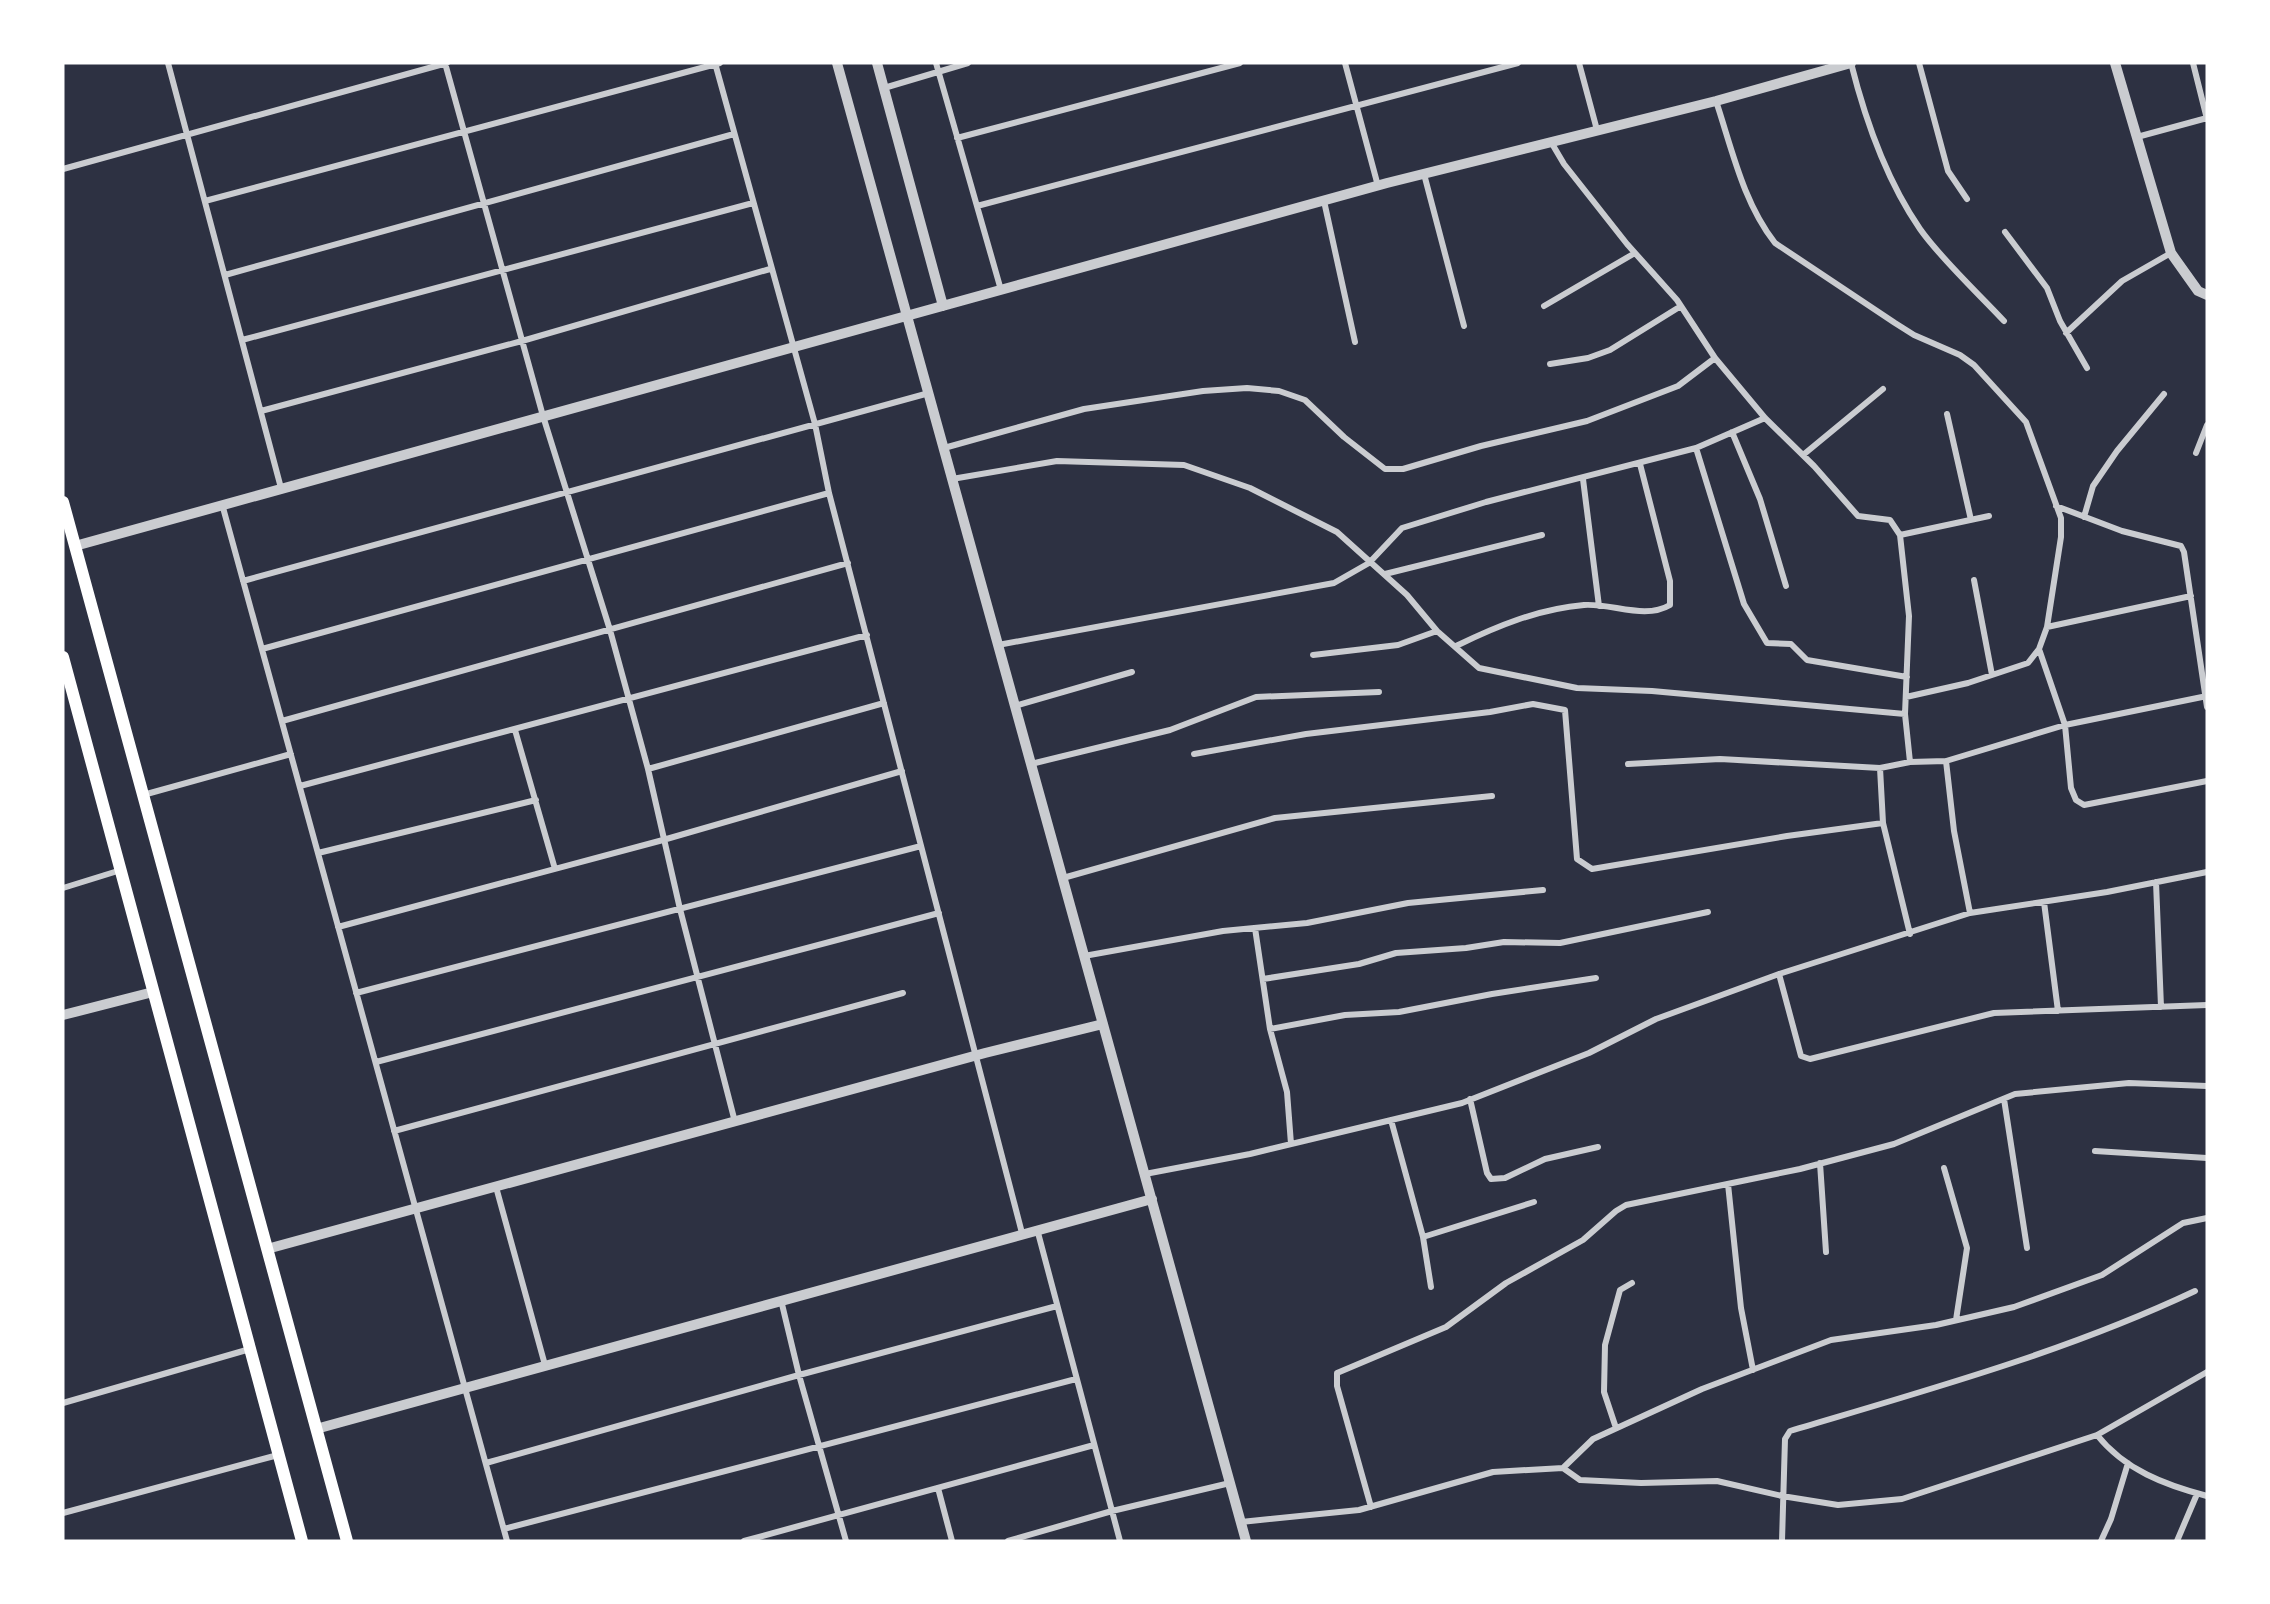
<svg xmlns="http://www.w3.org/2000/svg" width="2270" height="1604" font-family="Inter,sans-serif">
	<rect width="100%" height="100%" fill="#2d3142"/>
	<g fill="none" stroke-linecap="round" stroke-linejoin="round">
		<!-- minor -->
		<path stroke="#caccd0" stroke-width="6" d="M168 63 281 488
			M445 63 543 416 610 630 648 769 680 909 735 1122
			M715 63 815 424 829 493 1022 1233
			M936 63 1001 290
			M1345 63 1378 186
			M1579 63 1597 130
			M1851 63C1865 119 1887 181 1920 229 1941 259 1979 294 2004 321
			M1919 63 1948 171 1967 199
			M2193 63 2207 119
			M884 88 968 63
			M1716 101C1732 149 1743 202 1775 243L1895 323 1914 335 1960 355 1974 365 2026 422 2061 518V537L2047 627 2039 649 2028 663 1968 683 1906 697
			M2137 137 2207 118
			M957 138 1240 63
			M1551 142 1564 164 1627 244 1677 300 1715 358 1765 418 1814 466 1858 516 1890 520 1900 535 1909 616 1905 714 1910 762
			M63 169 447 63
			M1424 174 1464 326
			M205 201 720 63
			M1324 201 1355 342
			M977 206 1518 63
			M2005 232 2047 288 2060 321 2087 368
			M225 275 734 134
			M1544 306 1635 253
			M2066 333 2122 281 2171 253
			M242 340 753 203
			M1550 364 1588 358 1610 350 1681 306
			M261 411 522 341 770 269
			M1947 414 1971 520
			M1732 432 1760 499 1786 586
			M944 448 1084 409 1203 391 1247 388 1279 391 1305 400 1344 437 1385 469H1403L1481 446 1587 421 1678 386 1715 358
			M1696 448 1744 604 1767 643 1791 644 1807 660 1907 677
			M2196 453 2207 425
			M1803 455 1883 389
			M952 479 1057 461 1184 465 1250 488 1337 532 1407 595 1437 631 1479 668 1577 688 1652 691 1905 714
			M1583 479 1599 606
			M222 504 507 1541
			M2056 506 2122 531 2181 546 2184 552 2207 707
			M2084 517 2093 486 2117 451 2164 394
			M1900 535 1989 516
			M1385 574 1542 535
			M1974 580 1992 675
			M243 581 929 393
			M2047 627 2191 596
			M998 645 1334 583 1369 563 1402 528 1486 502 1696 448 1765 418
			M1456 646C1497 626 1538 609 1584 605 1612 603 1645 620 1670 605V581L1640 464
			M262 649 829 493
			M2039 649 2065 725 2071 788 2076 800 2084 805 2207 781
			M1313 655 1398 645 1437 631
			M1015 706 1132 672
			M282 721 848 563
			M515 730 555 869
			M1194 754 1306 734 1490 712 1533 704 1565 710 1577 859 1592 869 1787 836 1883 823
			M1946 761 1954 831 1970 913
			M1031 764 1170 730 1256 697 1379 692
			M1628 764 1720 759 1880 768 1910 762 1946 761 2065 725 2207 696
			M1880 768 1883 823 1910 934
			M648 769 884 703
			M300 786 867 635
			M143 795 291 754
			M318 853 536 800
			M1063 878 1275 818 1492 796
			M2156 882 2161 1007
			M63 888 121 870
			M2044 902 2058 1011
			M338 927 663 840 902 771
			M1255 928 1270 1029 1287 1092 1291 1144
			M1084 956 1223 931 1307 923 1408 903 1543 890
			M1779 974 1801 1056 1810 1059 1994 1013 2207 1005
			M1263 979 1359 964 1396 953 1466 948 1504 942 1560 943 1708 912
			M356 993 921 846
			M1270 1029 1345 1015 1399 1012 1492 994 1596 978
			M376 1062 939 913
			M1470 1099 1487 1173 1491 1179 1505 1178 1545 1159 1598 1147
			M2004 1099 2027 1248
			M1391 1120 1423 1237 1431 1287
			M394 1131 903 993
			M2095 1151 2207 1158
			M1820 1163 1826 1252
			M1944 1168 1967 1248 1956 1320
			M1145 1174 1250 1154 1462 1103 1589 1053 1656 1019 1779 974 1970 913 2107 892 2207 872
			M1728 1184 1741 1308 1753 1370
			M496 1187 545 1365
			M1037 1229 1120 1541
			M1423 1237 1534 1202
			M781 1300 799 1375 846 1541
			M63 1403 250 1349
			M1616 1428 1604 1392 1605 1345 1620 1290 1632 1283
			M2097 1435C2125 1470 2165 1485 2207 1496
			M486 1463 799 1375 1057 1306
			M1563 1468 1593 1439 1702 1389 1831 1340 1936 1325 2014 1307 2102 1275 2183 1223 2207 1218
			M938 1488 952 1541
			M1371 1507 1337 1386V1373L1446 1327 1506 1283 1583 1240 1616 1211 1626 1205 1800 1169 1894 1144 2015 1094 2129 1083 2207 1086
			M63 1513 278 1455
			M1241 1522 1359 1510 1493 1472 1563 1468 1580 1480 1641 1483 1717 1481 1782 1496 1838 1505 1902 1499 2097 1435 2207 1372
			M504 1529 1076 1379
			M744 1541 1094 1445
			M1008 1541 1112 1511 1230 1483
			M1782 1541 1785 1439 1790 1431C1927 1390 2066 1352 2195 1291
			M2101 1541 2111 1519 2128 1463
			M2177 1541 2197 1494"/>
		<!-- tertiary -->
		<path stroke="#caccd0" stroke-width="10" d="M837 63 1246 1541
			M877 63 943 306
			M2115 63 2171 253 2198 291 2207 295
			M75 546 1387 183 1716 101 1851 63
			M63 1015 153 992
			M267 1249 985 1053 1103 1024
			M316 1429 1152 1199"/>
		<!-- secondary -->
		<path stroke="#fff" stroke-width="12" d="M63 502 347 1541
			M63 657 302 1541"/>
	</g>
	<!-- border -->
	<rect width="2270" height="1604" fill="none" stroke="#ffffff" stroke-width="129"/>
</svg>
